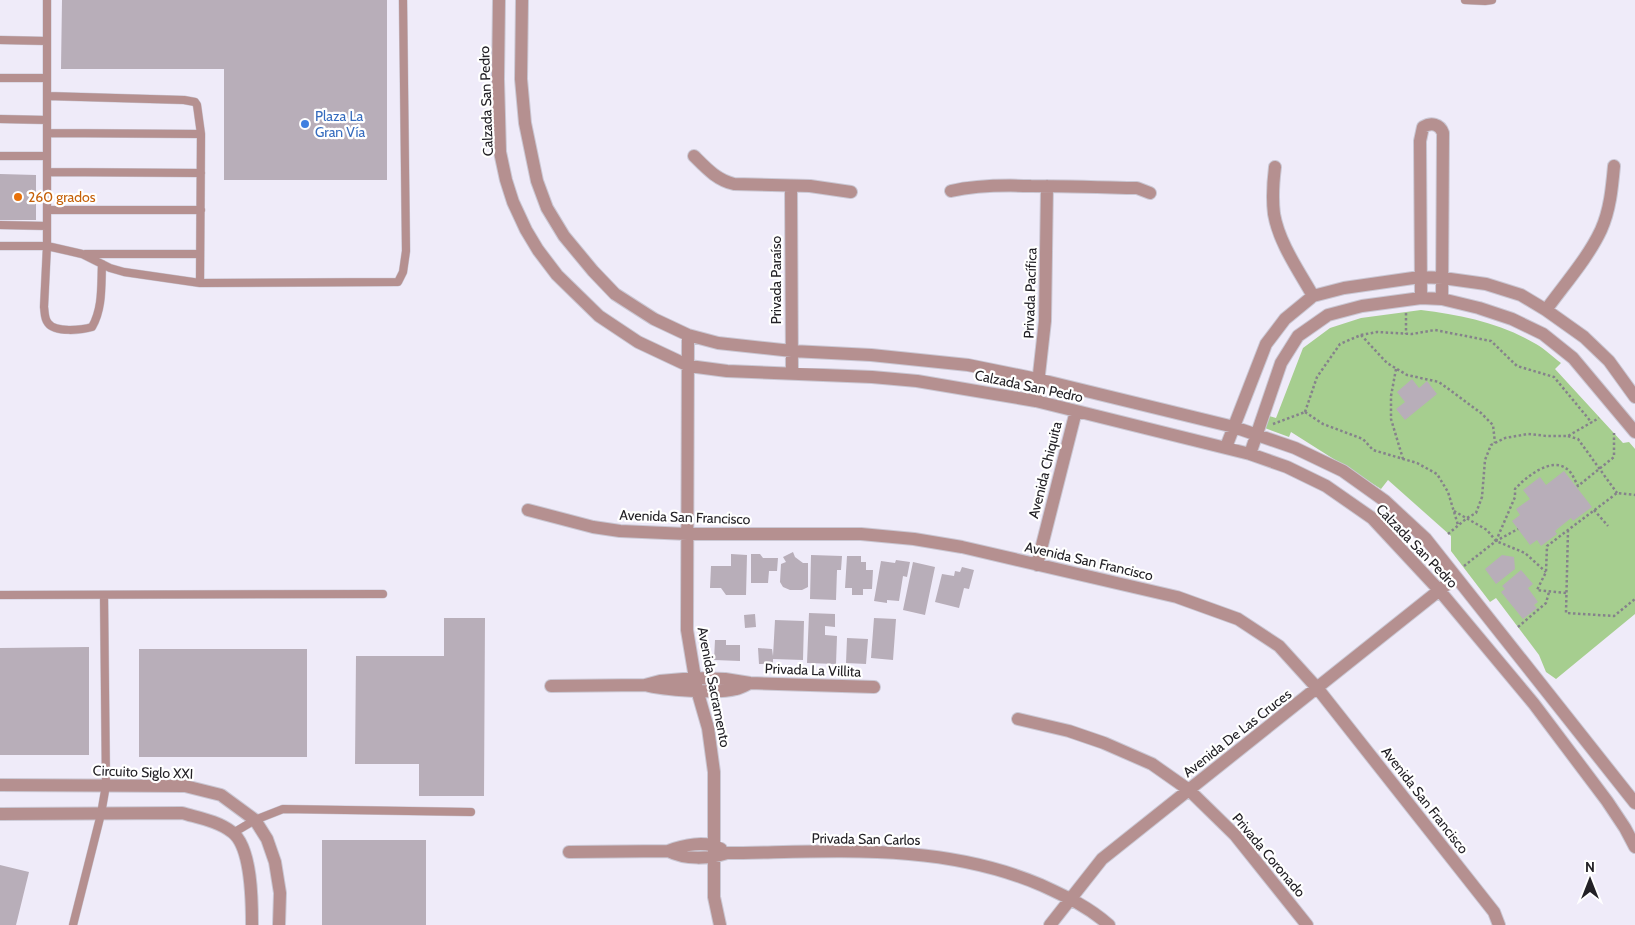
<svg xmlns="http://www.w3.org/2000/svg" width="1635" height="925" font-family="Cabin,sans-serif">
	<rect width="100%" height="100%" fill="#efebf9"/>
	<!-- green -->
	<path fill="#a6ce8f" d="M1421 310C1461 315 1501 323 1536 344 1545 349 1553 357 1561 363L1555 369 1623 443 1629 442 1635 449V614L1556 679 1546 672 1539 655 1496 598 1490 602 1451 551V536L1388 480 1381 489 1291 432 1289 437 1265 428 1269 416 1276 418 1303 348 1330 328 1361 318Z"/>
	<!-- building -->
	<path fill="#b8aeb9" d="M62 0H387V180H224V69H61Z
		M0 174 36 175V220H0Z
		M1412 379 1419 388 1427 381 1437 394 1405 420 1396 409 1405 402 1397 392Z
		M1564 471 1592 507 1573 521 1571 518 1555 531 1557 534 1541 546 1537 540 1530 545 1512 521 1520 515 1516 509 1530 499 1523 490 1540 477 1546 485Z
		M793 552 795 557 803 563H808V587L802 590H790L783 587 780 582 781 564 786 562 783 557Z
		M731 554 747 555 746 595H726L721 588H710L711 566H731Z
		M751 554H760L763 558H778L777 571H769L768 583H751Z
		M811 555 842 556 841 570H837L836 600 810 599Z
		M1502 555 1514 557 1515 569 1496 584 1485 569Z
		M847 556H861V562H866V570H873L872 589H863V595H852V588H845Z
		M896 560 910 562 907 577 903 576 899 601 887 600V603L874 601 881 561 895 563Z
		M913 562 935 567 925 615 903 610Z
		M962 567 974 570 969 589 964 588 959 608 935 602 942 574 954 576 955 571 960 572Z
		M1521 570 1533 584 1528 588 1538 602 1534 605 1537 608 1523 619 1501 592 1505 589 1502 586Z
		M809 613 835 614V627L825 626V635L837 636 836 664 807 663Z
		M755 614 756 627 745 628 744 615Z
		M444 618H485L484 796H419V764H355L356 656H444Z
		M874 618 896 619 893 660 871 658Z
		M775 620 804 621 803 660 773 659V664H759L758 648 772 649 773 656Z
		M847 638 868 639 866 664 846 663Z
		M715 640H726V645H740V661L714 660Z
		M89 647V755H0V648Z
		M139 649H307V757H139Z
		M322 840H426V925H322Z
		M0 865 29 872 16 925H0Z"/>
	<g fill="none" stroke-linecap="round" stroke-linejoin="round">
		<!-- service casing -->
		<g stroke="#cac7d3" stroke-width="9">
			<path id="service" d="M47 0V246L44 307C45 313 44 318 48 323 55 333 82 330 92 327 103 308 101 285 102 264
				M1465 0 1485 1 1492 0
				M0 40 47 41
				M0 78H47
				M47 96 184 100 195 102 197 105 201 134 200 283
				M0 119 47 120
				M47 133 201 134
				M0 156H47
				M47 172 201 173
				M47 210H201
				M0 225 47 226
				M0 246H47L82 254 110 268 124 272 200 283 398 282 403 272 406 251 403 0
				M85 254H200
				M0 595 383 594
				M233 833 255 820 283 809 471 812
				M73 925 101 814 106 785 104 595"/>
		</g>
		<!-- minor casing -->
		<g stroke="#cac7d3" stroke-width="14">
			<path id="minor" d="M499 0 498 79 500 152 506 180 513 202 526 230 538 250 557 275 599 316 638 342 689 366 727 371 872 377 917 381 1036 401 1250 454 1287 467 1326 486 1372 518 1439 590 1534 704 1607 801 1625 828 1635 847
				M522 0 521 79 525 123 537 181 547 208 564 236 593 271 615 294 654 319 688 335 718 343 792 351 871 355 968 365 1037 379 1234 427 1295 448 1343 471 1385 501 1426 539 1635 803
				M694 156C707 169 717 180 734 184L810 186 851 192
				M1275 167C1273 183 1272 198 1274 214 1279 243 1299 271 1313 296
				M791 186 792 373
				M951 191C977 185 1004 185 1031 186 1063 186 1095 187 1127 188H1137L1150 193
				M1421 298 1420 141 1423 127C1431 122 1440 124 1443 133L1442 299
				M1546 310C1564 285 1588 258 1601 230 1610 210 1612 188 1614 166
				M688 335 687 630 697 690 708 728 714 772V897L720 925
				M1036 401 1045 321 1047 186
				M1226 447 1266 344 1285 319 1313 296 1344 288 1420 277 1443 278 1486 284 1521 295 1546 310 1584 337 1609 361 1635 397
				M1250 454 1281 363 1298 336 1328 315 1362 306 1421 298 1442 299 1479 308 1512 319 1543 334 1573 358 1635 432
				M528 510 593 527 620 531 687 534H861L914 539 962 547 1177 597 1238 619 1279 646 1318 689 1494 912 1499 925
				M1037 565 1076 411
				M645 685C663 690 718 694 736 689 741 688 746 685 750 683
				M551 686 645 685 660 681 695 678 725 679 750 683 874 687
				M1018 719 1069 731 1104 743 1152 764 1189 790 1235 835 1307 925
				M0 785 185 786 221 795 255 820 267 839 275 862 280 893 279 925
				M0 814 182 813C199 818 218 821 232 832 252 847 252 902 252 925
				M668 851C686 860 708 859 727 853 834 852 940 842 1041 885 1067 897 1087 906 1109 925
				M569 852 668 851C683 845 706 840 721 849
				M1050 925 1102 859 1456 577"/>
		</g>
		<!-- path -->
		<path stroke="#85828b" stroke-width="2.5" stroke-dasharray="2.5 2.5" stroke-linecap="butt" d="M1406 313V334
			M1361 335 1387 363 1407 375 1439 382 1481 413 1493 425 1495 443
			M1396 369 1391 396V419L1403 459
			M1305 412 1317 377 1340 344 1361 335 1377 332 1412 334 1435 330 1491 341 1517 366 1554 377 1592 423
			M1305 412 1323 424 1363 439 1373 450 1417 463 1437 474 1448 492 1458 525
			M1273 424 1305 412
			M1568 436 1578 439 1617 493
			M1594 510 1608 526
			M1454 511 1487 530 1496 541 1525 553 1546 572
			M1568 530 1566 613 1614 616 1635 599
			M1448 534 1467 518 1476 513 1482 497 1485 460 1491 445 1505 438 1528 434 1547 436H1568L1599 418
			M1496 541 1515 497V489C1525 478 1551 456 1567 469 1572 472 1575 481 1578 486L1614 457V433
			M1464 566 1496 541 1518 529
			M1566 593 1537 590 1546 572 1547 546 1617 493 1635 495
			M1518 627 1546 603 1549 592"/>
		<!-- service -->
		<use href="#service" stroke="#b59090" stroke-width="8"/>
		<!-- minor -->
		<use href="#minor" stroke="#b59090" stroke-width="12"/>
	</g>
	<!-- markers -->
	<circle fill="#3f7fe0" stroke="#fff" stroke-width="2" cx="305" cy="124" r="5"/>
	<circle fill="#e8710a" stroke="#fff" stroke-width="2" cx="18" cy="197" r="5"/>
	<g text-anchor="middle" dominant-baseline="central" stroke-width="4.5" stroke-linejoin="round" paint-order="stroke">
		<!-- street labels -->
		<g font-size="14" fill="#232126" stroke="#fff">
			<text transform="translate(486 101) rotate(-92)">Calzada San Pedro</text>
			<text transform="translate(776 280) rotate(-90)">Privada Paraíso</text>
			<text transform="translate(1030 293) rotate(-88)">Privada Pacífica</text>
			<text transform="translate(1029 386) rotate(12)">Calzada San Pedro</text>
			<text transform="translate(1045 470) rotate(-76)">Avenida Chiquita</text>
			<text transform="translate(685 517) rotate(2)">Avenida San Francisco</text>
			<text transform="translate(1417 546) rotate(46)">Calzada San Pedro</text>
			<text transform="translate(1089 561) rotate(13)">Avenida San Francisco</text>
			<text transform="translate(813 670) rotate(2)">Privada La Villita</text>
			<text transform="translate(714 687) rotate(79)">Avenida Sacramento</text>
			<text transform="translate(1237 733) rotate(-38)">Avenida De Las Cruces</text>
			<text transform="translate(143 772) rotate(2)">Circuito Siglo XXI</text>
			<text transform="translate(1425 800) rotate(52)">Avenida San Francisco</text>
			<text transform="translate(866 839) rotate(1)">Privada San Carlos</text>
			<text transform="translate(1269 855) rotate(50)">Privada Coronado</text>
		</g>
		<!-- shop labels -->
		<g font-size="14" fill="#366cbe" stroke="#fff" text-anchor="start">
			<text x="315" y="116">Plaza La<tspan x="315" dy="16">Gran Vía</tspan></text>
		</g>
		<!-- food labels -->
		<g font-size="14" fill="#c56008" stroke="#fff" text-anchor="start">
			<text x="28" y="197">260 grados</text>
		</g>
	</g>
	<!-- north arrow -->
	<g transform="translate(1590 880)" stroke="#ffffff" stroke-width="4" paint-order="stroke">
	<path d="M0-4L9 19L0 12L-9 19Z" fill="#232126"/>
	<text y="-8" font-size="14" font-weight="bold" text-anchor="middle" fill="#232126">N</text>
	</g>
</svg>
